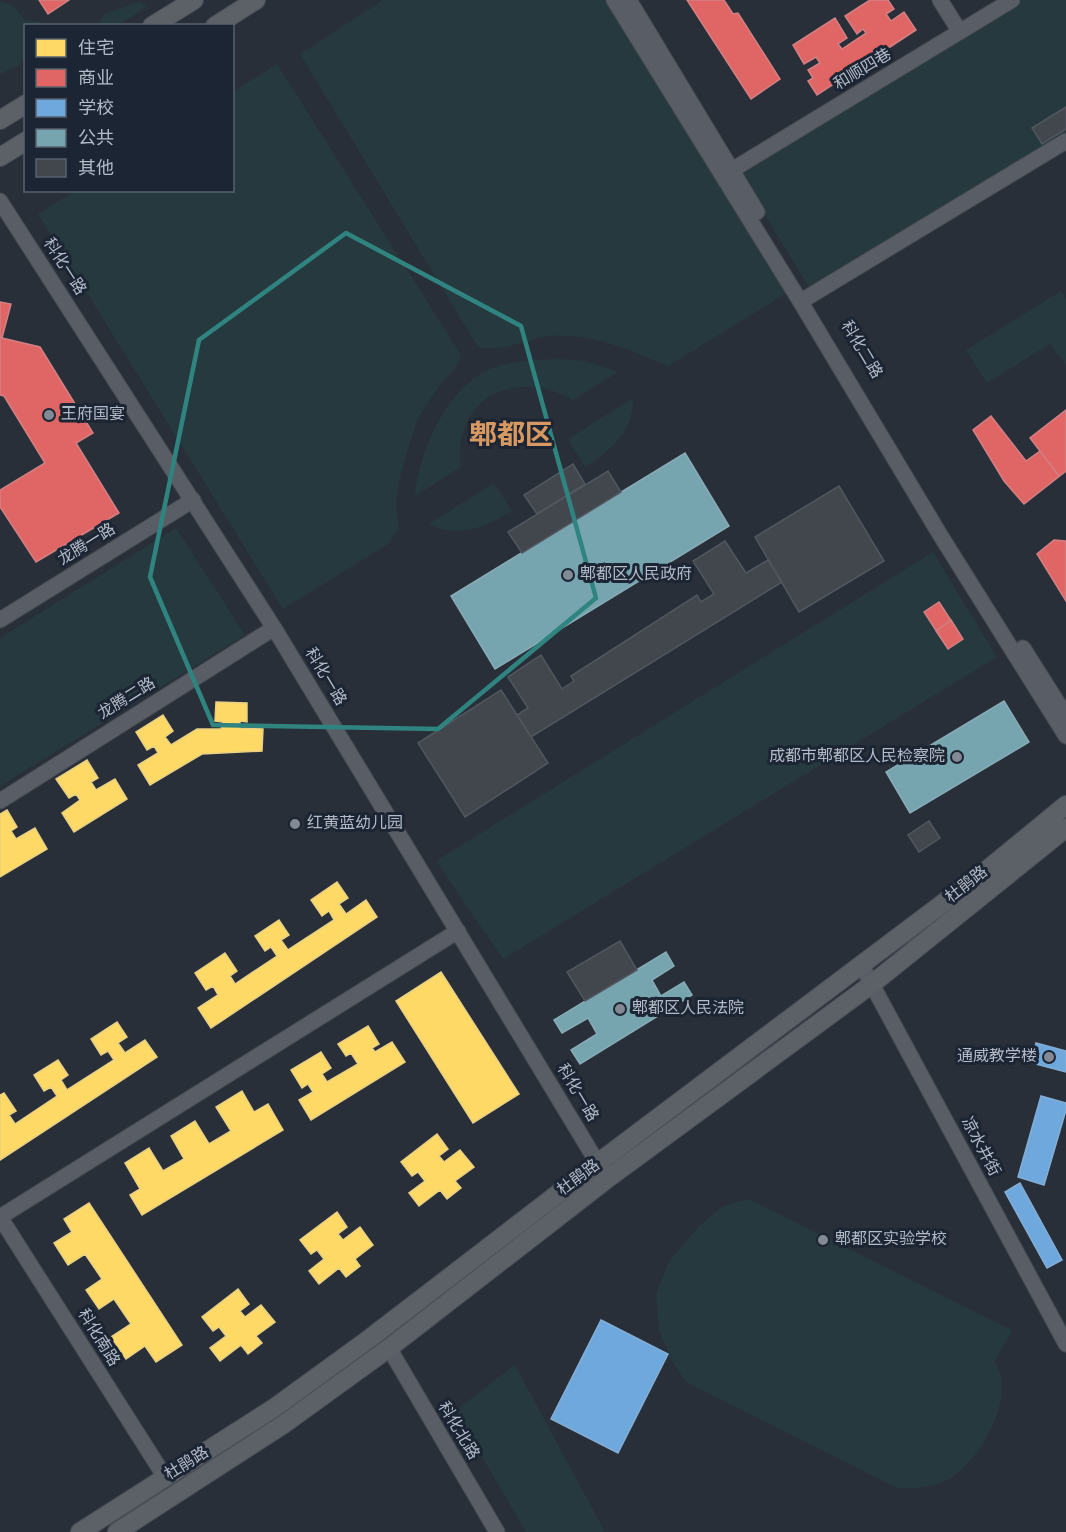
<svg xmlns="http://www.w3.org/2000/svg" width="1066" height="1532" font-family="Overpass,'Noto Sans SC',sans-serif">
	<rect width="100%" height="100%" fill="#292f38"/>
	<!-- green -->
	<path fill="#26393e" d="M383 0H607L787 293 668 366C630 350 593 333 551 336 524 339 506 352 478 347L300 54Z
		M1019 0H1066V133L810 289 738 171Z
		M0 1 12 5 25 20 41 22 40 25 26 26 25 58 18 66 0 74Z
		M139 2 148 6 119 25H98L104 14Z
		M277 64 461 355 456 368 441 383 417 420 401 472 396 504 399 529 388 544 283 609 38 214 75 191 232 190 233 92Z
		M1061 291 1066 299V365L1050 344 987 383 966 350Z
		M559 359 585 361 618 372 573 400C515 367 452 398 461 467L415 496C419 452 446 388 490 369 512 361 537 360 559 359Z
		M633 398C634 431 611 451 585 467L568 439Z
		M494 483 512 511C486 527 458 539 429 524Z
		M176 528 245 635 0 786V638Z
		M933 552 997 657 503 959 436 861Z
		M749 1199 1012 1330 995 1361C997 1366 1001 1373 1001 1378 1007 1413 977 1463 947 1480 932 1488 913 1489 897 1488L686 1382 672 1361 659 1331 656 1294 669 1261 699 1226 723 1206Z
		M515 1365 605 1532H526L455 1411Z"/>
	<!-- homes -->
	<path fill="#ffd966" stroke="#e8d084" stroke-width="1.5" d="M216 702 247 703V722L240 721V728L263 729 262 751 202 754 150 785 138 765 158 753 154 746 147 750 136 732 163 715 173 731 165 737 171 745 197 729H221L223 722 215 721Z
		M87 760 98 778 91 782 96 790 115 779 127 799 74 832 62 813 80 800 76 794 69 798 56 779Z
		M7 810 17 827 11 831 16 839 35 828 47 849 0 877V814Z
		M337 882 348 898 339 904 346 914 366 900 377 917 211 1028 198 1008 218 995 213 986 206 990 195 973 225 953 237 971 230 976 235 984 277 956 271 947 265 951 255 936 279 920 289 935 281 940 288 950 334 920 329 911 322 916 311 900Z
		M441 972 519 1094 473 1123 396 1001Z
		M117 1022 127 1037 118 1043 125 1053 145 1040 157 1057 0 1160V1095L4 1093 16 1111 9 1115 15 1124 57 1096 51 1087 44 1091 34 1075 58 1060 68 1075 61 1080 67 1090 114 1060 108 1051 101 1055 91 1039Z
		M368 1026 379 1044 372 1048 375 1052 392 1042 405 1062 311 1120 299 1100 313 1092 308 1084 302 1088 291 1070 321 1052 331 1068 322 1074 327 1082 358 1064 351 1053 346 1056 338 1044Z
		M242 1091 254 1112 268 1104 283 1130 142 1215 130 1195 140 1189 125 1163 149 1148 163 1171 184 1159 171 1136 195 1121 209 1144 231 1131 216 1107Z
		M437 1134 448 1149 439 1156 444 1162 460 1150 474 1167 455 1181 461 1188 447 1199 440 1190 419 1206 409 1193 425 1181 418 1172 412 1176 401 1162Z
		M89 1203 182 1345 156 1362 145 1346 126 1359 111 1337 131 1324 114 1299 99 1309 86 1290 102 1279 85 1254 68 1265 54 1243 72 1232 64 1219Z
		M337 1212 347 1227 338 1234 343 1240 360 1227 373 1245 355 1259 360 1266 346 1277 339 1268 319 1284 309 1271 324 1259 317 1250 311 1254 300 1240Z
		M238 1289 249 1304 240 1311 245 1317 261 1305 275 1322 256 1336 262 1343 248 1354 241 1345 220 1361 210 1348 226 1336 219 1327 213 1331 202 1317Z"/>
	<!-- shops -->
	<path fill="#e06666" stroke="#d28084" stroke-width="1.5" d="M39 0H69L48 14Z
		M687 0H724L733 14 738 13 780 79 751 99Z
		M870 0H888L894 9 886 14 891 21 904 12 916 30 817 95 808 81 813 78 808 70 820 63 816 57 804 64 793 45 835 18 847 38 838 44 842 49 866 33 863 29 857 34 845 16Z
		M0 302 11 304 2 338 40 347 93 433 76 443 119 513 36 562 0 507V490L45 463 4 396 0 395Z
		M1066 410V471L1024 504 1004 481 973 430 991 416 1026 461 1040 451 1030 438Z
		M1066 410V471L1059 476 1030 438Z
		M1054 540 1066 541V601L1037 554Z
		M939 602 963 639 948 649 924 612Z
		M951 620 963 639 948 649 936 631Z"/>
	<!-- schools -->
	<path fill="#6fa8dc" stroke="#83aed6" stroke-width="1.5" d="M1036 1043 1066 1051V1072L1032 1063Z
		M1041 1096 1066 1103V1110L1044 1185 1018 1177Z
		M1020 1183 1062 1260 1047 1268 1005 1192Z
		M601 1320 668 1354 618 1453 551 1419Z"/>
	<!-- public -->
	<path fill="#76a5af" stroke="#88acb7" stroke-width="1.5" d="M685 453 729 526 495 669 451 596Z
		M1004 701 1029 742 910 813 886 772Z
		M666 952 674 966 652 980 661 996 684 982 692 995 580 1064 571 1050 597 1034 588 1018 562 1033 554 1020Z"/>
	<!-- building -->
	<path fill="#42474e" stroke="#51575f" stroke-width="1.5" d="M1066 107V129L1042 144 1032 128Z
		M573 464 585 484 537 514 524 495Z
		M608 471 621 492 522 553 508 532Z
		M839 486 884 561 799 612 755 537Z
		M725 541 746 573 768 560 782 582 531 737 517 715 528 708 508 677 541 655 562 689 574 681 571 676 697 595 701 602 714 594 693 561Z
		M501 690 548 763 465 817 418 743Z
		M929 821 940 838 919 852 908 835Z
		M620 941 637 970 585 1001 567 972Z"/>
	<g fill="none" stroke-linecap="round" stroke-linejoin="round">
		<!-- minor casing -->
		<g stroke="#454a51" stroke-width="17">
			<path id="minor" d="M614 0 800 301 939 533 1066 736
				M629 0 757 212
				M940 0 960 32
				M732 170 1012 0
				M0 201 274 628 603 1172
				M808 297 1066 141
				M0 620 193 500
				M1023 648 1066 716
				M0 801 274 628
				M862 966 1066 1344
				M0 1217 458 931
				M0 1217 165 1477
				M389 1348 497 1532"/>
		</g>
		<!-- major casing -->
		<g stroke="#474c55" stroke-width="20">
			<path id="major" d="M152 26 194 0
				M215 26 256 0
				M0 120 26 104
				M0 157 26 141
				M80 1532 274 1408 369 1339 598 1163 982 874 1066 805
				M117 1532 284 1424 389 1348 607 1179 872 984 1066 828"/>
		</g>
		<!-- minor -->
		<use href="#minor" stroke="#595e66" stroke-width="15"/>
		<!-- major -->
		<use href="#major" stroke="#5c6067" stroke-width="18"/>
	</g>
	<!-- marked area -->
	<path fill="none" stroke="#308480" stroke-width="4.5" stroke-linejoin="round" d="M346 233 521 326 596 598 438 729 213 725 150 577 199 340Z"/>
	<!-- markers -->
	<g fill="#838a96" stroke="#1c2533" stroke-width="2">
		<circle cx="49" cy="415" r="6"/>
		<circle cx="568" cy="575" r="6"/>
		<circle cx="957" cy="757" r="6"/>
		<circle cx="295" cy="824" r="6"/>
		<circle cx="620" cy="1009" r="6"/>
		<circle cx="1049" cy="1057" r="6"/>
		<circle cx="823" cy="1240" r="6"/>
	</g>
	<g text-anchor="middle" dominant-baseline="central" stroke-width="6" stroke-linejoin="round" paint-order="stroke">
		<!-- street labels -->
		<g font-size="16" fill="#b3bbc9" stroke="#1c2533">
			<text transform="translate(863 70) rotate(-31)">和顺四巷</text>
			<text transform="translate(64 267) rotate(57)">科化一路</text>
			<text transform="translate(861 350) rotate(59)">科化二路</text>
			<text transform="translate(87 545) rotate(-32)">龙腾一路</text>
			<text transform="translate(325 677) rotate(59)">科化一路</text>
			<text transform="translate(127 699) rotate(-32)">龙腾二路</text>
			<text transform="translate(967 885) rotate(-38)">杜鹃路</text>
			<text transform="translate(577 1093) rotate(59)">科化一路</text>
			<text transform="translate(980 1147) rotate(62)">凉水井街</text>
			<text transform="translate(579 1178) rotate(-37)">杜鹃路</text>
			<text transform="translate(98 1338) rotate(58)">科化南路</text>
			<text transform="translate(458 1431) rotate(59)">科化北路</text>
			<text transform="translate(187 1464) rotate(-32)">杜鹃路</text>
		</g>
		<!-- poi labels -->
		<g font-size="16" fill="#b3bbc9" stroke="#1c2533" text-anchor="start">
			<text x="61" y="415">王府国宴</text>
			<text x="580" y="575">郫都区人民政府</text>
			<text x="945" y="757" text-anchor="end">成都市郫都区人民检察院</text>
			<text x="307" y="824">红黄蓝幼儿园</text>
			<text x="632" y="1009">郫都区人民法院</text>
			<text x="1037" y="1057" text-anchor="end">通威教学楼</text>
			<text x="835" y="1240">郫都区实验学校</text>
		</g>
		<!-- town labels -->
		<g font-size="28" font-weight="bold" fill="#d79861" stroke="#1c2533">
			<text x="511" y="437">郫都区</text>
		</g>
	</g>
	<!-- legend -->
	<rect x="24" y="24" width="210" height="168" fill="#1c2533" stroke="#58616f" stroke-width="1.5"/>
	<rect x="36" y="39" width="30" height="18" fill="#ffd966" stroke="#58616f" stroke-width="1.5"/>
	<text x="78" y="54" font-size="18" fill="#b3bbc9">住宅</text>
	<rect x="36" y="69" width="30" height="18" fill="#e06666" stroke="#58616f" stroke-width="1.5"/>
	<text x="78" y="84" font-size="18" fill="#b3bbc9">商业</text>
	<rect x="36" y="99" width="30" height="18" fill="#6fa8dc" stroke="#58616f" stroke-width="1.5"/>
	<text x="78" y="114" font-size="18" fill="#b3bbc9">学校</text>
	<rect x="36" y="129" width="30" height="18" fill="#76a5af" stroke="#58616f" stroke-width="1.5"/>
	<text x="78" y="144" font-size="18" fill="#b3bbc9">公共</text>
	<rect x="36" y="159" width="30" height="18" fill="#42474e" stroke="#58616f" stroke-width="1.5"/>
	<text x="78" y="174" font-size="18" fill="#b3bbc9">其他</text>
</svg>
